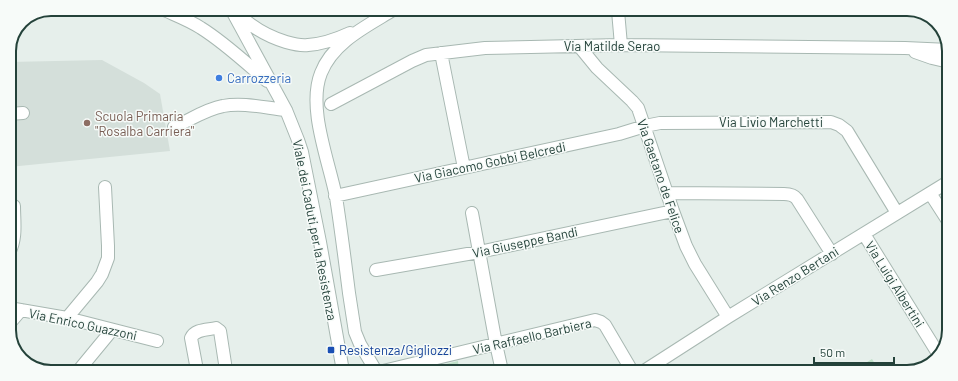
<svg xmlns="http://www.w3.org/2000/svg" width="958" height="381" font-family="Barlow,sans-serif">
	<rect width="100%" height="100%" fill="#e6efeb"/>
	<!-- built -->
	<path fill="#d4dfda" d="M102 60 144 83 160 94 170 151 9 167V62Z"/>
	<!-- green -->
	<path fill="#bfe0c8" d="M872 359 880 372H851Z
		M458 361 459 371H416Z"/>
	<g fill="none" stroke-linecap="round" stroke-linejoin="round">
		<!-- minor-tunnel -->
		<path stroke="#bfccc8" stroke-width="12" stroke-dasharray="12 6" stroke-linecap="butt" d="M220 369V370"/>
		<!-- minor casing -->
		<g stroke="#a8b8b2" stroke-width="14">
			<path id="minor" d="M162 9C175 15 189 20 201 28 225 43 246 63 267 81
				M231 9 286 110 298 140 302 152 320 242 343 371
				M618 11 621 45
				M236 12C251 27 266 36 286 42 293 44 301 46 308 45 323 44 337 39 350 33
				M579 46 597 68 632 101 638 108 673 211 686 246 695 264 728 317
				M915 52 932 58 949 62
				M441 53 464 168
				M331 104 412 61 426 55 485 48 621 45 905 48 949 50
				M9 114 23 113
				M174 127C190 120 206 109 223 106 243 102 266 108 286 110
				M667 193 784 194C789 194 794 195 797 199L832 254
				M930 193 948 221
				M335 196 619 134 645 126 660 123 831 122 839 125 847 131 897 213
				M472 213 496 344 502 371
				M864 234 939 355
				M9 253C17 238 14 222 14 206
				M376 270 479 252 673 211
				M9 308 67 318 157 341
				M67 318 97 282 102 274 108 258V246L105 187
				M9 324 21 310
				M79 370 112 330
				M197 370 191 338C195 329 207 330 216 328L220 331 226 370
				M376 371 360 344 355 332C353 319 351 306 349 293 345 261 341 229 336 197 329 161 307 108 321 73 333 42 367 26 393 10
				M383 371 595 320 601 322 605 325 632 371
				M644 371 728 317 948 182"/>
		</g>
		<!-- minor -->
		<use href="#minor" stroke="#fff" stroke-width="12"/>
	</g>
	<!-- markers -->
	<circle fill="#3f7fe0" stroke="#f7fbf9" stroke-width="1.5" cx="219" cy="78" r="4"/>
	<circle fill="#8d6e63" stroke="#f7fbf9" stroke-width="1.5" cx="87" cy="123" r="4"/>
	<rect fill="#1a4fb4" stroke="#f7fbf9" stroke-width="1.5" x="327" y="346" width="8" height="8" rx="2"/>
	<g text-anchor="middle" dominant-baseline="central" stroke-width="3" stroke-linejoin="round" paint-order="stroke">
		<!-- street labels -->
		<g font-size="13" fill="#24423a" stroke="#f7fbf9">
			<text x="612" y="46">Via Matilde Serao</text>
			<text x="771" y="122">Via Livio Marchetti</text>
			<text transform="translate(490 162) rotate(-12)">Via Giacomo Gobbi Belcredi</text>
			<text transform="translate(661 176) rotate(71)">Via Gaetano de Felice</text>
			<text transform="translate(315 230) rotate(79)">Viale dei Caduti per la Resistenza</text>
			<text transform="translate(525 242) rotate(-12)">Via Giuseppe Bandi</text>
			<text transform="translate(795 276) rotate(-32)">Via Renzo Bertani</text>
			<text transform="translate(895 284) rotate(58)">Via Luigi Albertini</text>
			<text transform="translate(83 324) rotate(12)">Via Enrico Guazzoni</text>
			<text transform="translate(532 336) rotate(-13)">Via Raffaello Barbiera</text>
		</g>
		<!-- shop labels -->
		<g font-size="13" fill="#366cbe" stroke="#f7fbf9" text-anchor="start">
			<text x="227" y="78">Carrozzeria</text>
		</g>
		<!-- education labels -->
		<g font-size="13" fill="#785e54" stroke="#f7fbf9" text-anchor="start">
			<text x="95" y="116">Scuola Primaria<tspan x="95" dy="15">"Rosalba Carriera"</tspan></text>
		</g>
		<!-- transit labels -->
		<g font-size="13" fill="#164399" stroke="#f7fbf9" text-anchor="start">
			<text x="339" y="350">Resistenza/Gigliozzi</text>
		</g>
	</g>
	<!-- crop -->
	<path d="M0 0H958V381H0ZM51 16H907A35 35 0 0 1 942 51V330A35 35 0 0 1 907 365H51A35 35 0 0 1 16 330V51A35 35 0 0 1 51 16Z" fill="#f7fbf9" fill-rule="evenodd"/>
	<path fill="none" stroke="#24423a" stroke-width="2" d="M51 16H907A35 35 0 0 1 942 51V330A35 35 0 0 1 907 365H51A35 35 0 0 1 16 330V51A35 35 0 0 1 51 16Z"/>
	<!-- scale -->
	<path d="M814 357v6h80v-6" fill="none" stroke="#24423a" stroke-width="2"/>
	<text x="820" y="357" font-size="12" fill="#24423a" stroke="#f7fbf9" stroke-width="3" paint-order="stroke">50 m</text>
</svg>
